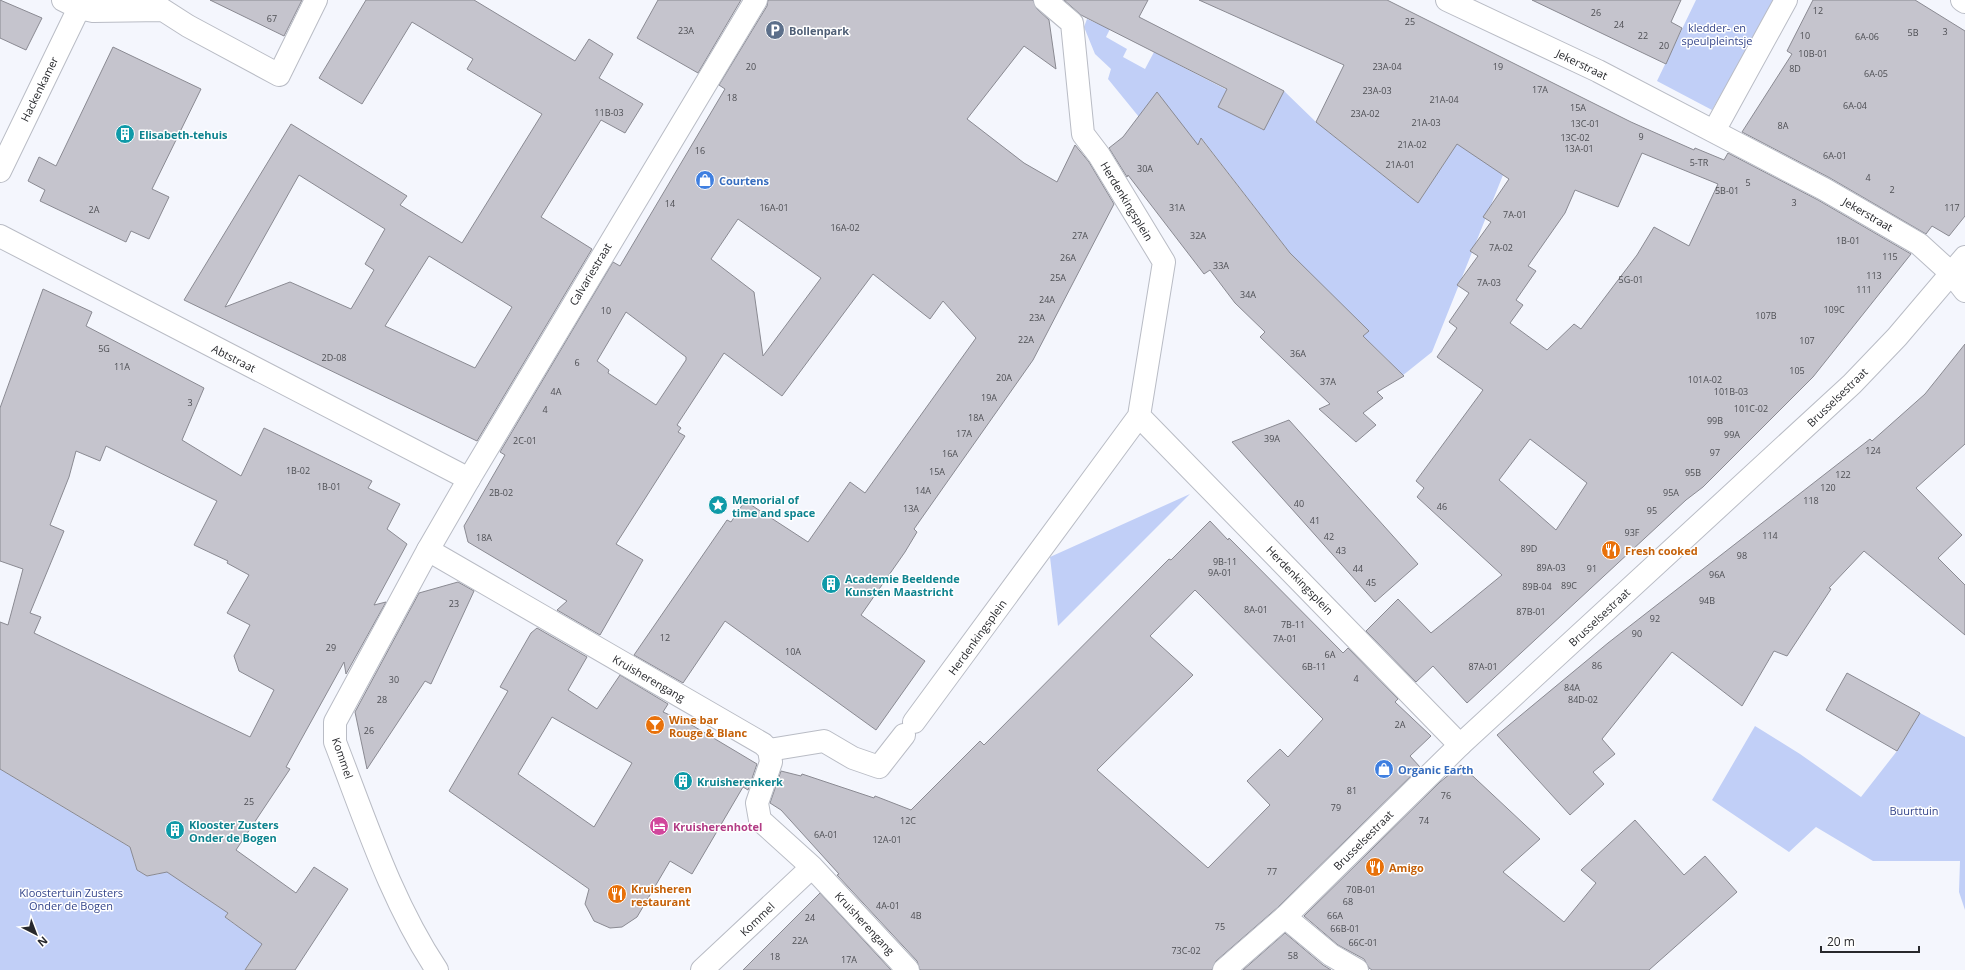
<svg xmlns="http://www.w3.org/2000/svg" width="1965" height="970" font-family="'Open Sans',sans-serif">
	<rect width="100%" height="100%" fill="#f4f6fd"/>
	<!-- green -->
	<path fill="#c1cff7" d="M1696 0H1775L1712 110 1657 81Z
		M1087 19 1110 29 1106 37 1127 49 1123 57 1145 69 1154 52 1227 90 1244 110 1240 118 1263 130 1284 91 1316 122 1418 203 1482 105 1503 175 1432 352 1397 380 1389 361 1363 336 1290 253 1203 140 1197 145 1139 117 1108 79 1111 69 1095 54 1084 27Z
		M1190 494 1058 626 1050 557Z
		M1920 713 1965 737V910L1959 892 1960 861H1873L1816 827 1789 852 1712 800 1755 726 1800 754 1861 797 1897 751Z
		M0 769 138 852 133 858 137 870 147 876 159 874 162 868 228 913 225 917 234 924 266 939 245 970H0Z"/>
	<!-- building -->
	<path fill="#c5c4cd" stroke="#8a8a92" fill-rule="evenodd" d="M0 0 42 18 26 50 0 38Z
		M210 0H302L284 36Z
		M366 0H474L575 61 589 39 613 54 599 78 643 104 625 133 601 120 541 217 592 249 477 441 184 300 291 124 407 196 400 205 462 243 542 114 467 69 473 59 412 22 362 104 319 78ZM299 175 385 229 365 264 374 270 351 309 290 282 225 307ZM429 256 512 307 475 368 385 326Z
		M658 0H741L698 73 637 38Z
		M768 0H1033L1037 9 1049 20 1056 69 1024 46 967 119 1024 163 1057 182 1075 145 1089 162 1114 204 1033 360 914 529 917 532 905 552 861 615 925 661 876 730 725 621 683 683 634 655 727 520 731 522 745 501 808 542 850 482 865 493 976 338 943 301 930 319 873 274 782 396 724 353 677 425 681 428 678 432 685 436 616 544 643 560 600 635 557 610 567 601 468 542 464 526 505 455 500 452 613 262 620 266 725 89 719 85 767 6ZM738 219 821 278 763 356 754 292 711 259ZM626 312 686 357V360L656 405 608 373 609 370 597 361Z
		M1064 0H1148L1139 17 1284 91 1264 130 1218 107 1227 89 1081 15Z
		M1199 0H1387L1631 122 1694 150 1695 148 1724 160 1728 153 1818 200 1911 254 1813 377 1703 487 1686 500 1467 703 1433 666 1416 682 1366 631 1398 599 1431 633 1502 575 1417 497 1424 488 1416 481 1483 390 1437 357 1457 328 1449 322 1469 293 1457 285 1478 256 1470 251 1491 222 1483 217 1509 179 1457 144 1418 203 1316 122 1344 65ZM1642 153 1718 184 1689 246 1654 227 1637 255 1581 329 1574 324 1547 350 1510 323 1523 305 1516 300 1536 271 1528 266 1565 213 1575 190 1618 207ZM1530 439 1587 483 1556 530 1499 480Z
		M1532 0H1681L1671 22 1682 28 1666 64Z
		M1813 0H1915L1965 31V216L1949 236 1932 226 1926 234 1830 178 1742 132 1792 54 1787 51Z
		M113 47 201 89 152 189 169 197 149 239 131 231 126 242 40 201 45 190 28 181 39 157 56 166Z
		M1157 92 1198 145 1201 138 1290 253 1369 331 1363 336 1404 376 1377 392 1383 398 1363 413 1376 425 1356 442 1319 409 1330 404 1260 337 1265 332 1235 303 1210 270 1204 274 1128 175 1127 177 1109 148 1123 137Z
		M43 289 92 312 86 326 204 388 182 440 241 476 264 428 372 481 368 488 400 504 387 529 407 544 374 605 386 602 346 674 344 662 286 767 290 769 236 850 296 893 314 867 348 889 295 970H245L262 944 225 917 228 913 167 872 147 876 137 870 130 847 0 769V622L8 625 23 569 0 561V408ZM106 446 217 501 194 545 228 561 227 563 249 575 227 613 250 625 234 656 239 671 274 690 250 737 34 633 41 617 30 613 64 531 50 525 69 477 76 451 100 461Z
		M1965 344V444L1916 488 1962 535 1938 558 1965 585V635L1864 551 1829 588 1831 589 1787 656 1774 651 1742 706 1672 652 1602 739 1615 754 1593 772 1604 784 1570 815 1497 735 1608 643 1870 439 1872 441 1925 394Z
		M1289 420 1418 564 1375 602 1232 442Z
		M1210 521 1228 540 1229 538 1343 653 1348 648 1398 699 1395 702 1431 736 1410 756 1420 767 1277 908 1216 961 1212 970H920L917 961 837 875 839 874 781 810 770 803 781 771 801 776 802 774 874 798 875 796 911 810 980 741 984 745 1169 559 1171 560ZM1195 590 1323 719 1288 757 1280 749 1247 781 1270 805 1208 868 1097 770 1193 675 1150 636Z
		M458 582 474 591 431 684 425 681 367 769 355 712 419 593Z
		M537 628 587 657 568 690 597 709 620 675 668 704 663 712 690 724 757 764 748 790 743 787 692 874 670 861 637 917 622 927 610 928 594 921 585 904 589 889 449 791 508 691 500 687 531 633ZM552 717 632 763 594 827 518 774Z
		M1847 673 1920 713 1897 751 1826 710Z
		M1461 765 1540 839 1503 872 1564 922 1596 883 1581 870 1635 820 1684 875 1705 856 1737 892 1649 970H1372L1369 968 1364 959 1338 945 1304 916 1440 782Z
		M820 893 891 970H743Z
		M1285 933 1323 965 1331 970H1243Z"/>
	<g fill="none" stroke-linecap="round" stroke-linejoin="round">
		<!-- pedestrian casing -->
		<g stroke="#b9bcc5" stroke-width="24">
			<path id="pedestrian" d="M63 0 79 8 93 11 163 10
				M1045 0 1072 23 1083 134 1099 155 1164 262 1139 416
				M163 10 188 26 279 75 316 0
				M0 171 79 8
				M914 722 1139 416 1460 745
				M769 750 824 741 853 758 879 767 904 735
				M1285 917 1331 955 1357 970"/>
		</g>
		<!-- minor casing -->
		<g stroke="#b9bcc5" stroke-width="24">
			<path id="minor" d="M1447 0 1598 71 1824 189 1919 244 1951 273 1965 291
				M1962 0 1965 2
				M1714 131 1786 0
				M0 236 469 479
				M428 550 763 744 769 750 771 762 757 803 760 820 812 867 908 970
				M702 970 812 867"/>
		</g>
		<!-- tertiary casing -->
		<g stroke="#b9bcc5" stroke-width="24">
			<path id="tertiary" d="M437 970C391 901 365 819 335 742V722L428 550 469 479 756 0
				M1224 970 1285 917 1460 745 1852 384 1897 337 1965 257"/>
		</g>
		<!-- pedestrian -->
		<use href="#pedestrian" stroke="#fff" stroke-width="22"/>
		<!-- minor -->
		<use href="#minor" stroke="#fff" stroke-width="22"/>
		<!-- tertiary -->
		<use href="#tertiary" stroke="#fff" stroke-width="22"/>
	</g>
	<!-- icons -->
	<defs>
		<g id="parking-disc" transform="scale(1)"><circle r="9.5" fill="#5c6f8a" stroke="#fff"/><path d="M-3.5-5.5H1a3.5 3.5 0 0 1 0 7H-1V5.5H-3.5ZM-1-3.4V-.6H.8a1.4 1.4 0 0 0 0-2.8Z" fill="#fff"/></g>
		<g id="building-disc" transform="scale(1)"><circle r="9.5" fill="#0f9aa8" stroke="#fff"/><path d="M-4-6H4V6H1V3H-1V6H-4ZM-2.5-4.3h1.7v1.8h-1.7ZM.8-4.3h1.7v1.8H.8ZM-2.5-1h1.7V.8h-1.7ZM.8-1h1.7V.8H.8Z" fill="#fff"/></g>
		<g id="shop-disc" transform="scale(1)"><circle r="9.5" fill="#3f7fe0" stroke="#fff"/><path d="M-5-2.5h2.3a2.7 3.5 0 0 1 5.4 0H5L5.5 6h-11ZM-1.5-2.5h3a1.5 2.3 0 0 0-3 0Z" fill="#fff"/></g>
		<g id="sight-disc" transform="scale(1)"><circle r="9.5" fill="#0f9aa8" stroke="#fff"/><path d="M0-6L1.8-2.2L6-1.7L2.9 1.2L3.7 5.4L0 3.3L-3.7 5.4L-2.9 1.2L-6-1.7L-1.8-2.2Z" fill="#fff"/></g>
		<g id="restaurant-disc" transform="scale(1)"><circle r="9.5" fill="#e8710a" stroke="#fff"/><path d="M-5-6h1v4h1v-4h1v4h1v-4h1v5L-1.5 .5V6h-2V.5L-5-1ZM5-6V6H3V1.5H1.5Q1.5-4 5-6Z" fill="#fff"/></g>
		<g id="bar-disc" transform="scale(1)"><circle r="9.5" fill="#e8710a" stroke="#fff"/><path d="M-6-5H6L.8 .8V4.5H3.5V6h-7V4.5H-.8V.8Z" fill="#fff"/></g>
		<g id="hotel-disc" transform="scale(1)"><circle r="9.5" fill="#d1479c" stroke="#fff"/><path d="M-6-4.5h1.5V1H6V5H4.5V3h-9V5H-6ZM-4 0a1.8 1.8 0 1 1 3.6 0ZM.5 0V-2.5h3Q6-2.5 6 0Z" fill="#fff"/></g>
	</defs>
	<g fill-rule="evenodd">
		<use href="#parking-disc" x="775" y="30"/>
		<use href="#building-disc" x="125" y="134"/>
		<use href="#shop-disc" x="705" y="180"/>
		<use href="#sight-disc" x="718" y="505"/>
		<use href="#restaurant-disc" x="1611" y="550"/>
		<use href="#building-disc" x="831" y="584"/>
		<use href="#bar-disc" x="655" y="725"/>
		<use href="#shop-disc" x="1384" y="769"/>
		<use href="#building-disc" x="683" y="781"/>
		<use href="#hotel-disc" x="659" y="826"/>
		<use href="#building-disc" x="175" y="830"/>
		<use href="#restaurant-disc" x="1375" y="867"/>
		<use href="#restaurant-disc" x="617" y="894"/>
	</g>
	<g text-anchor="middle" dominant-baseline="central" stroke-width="3" stroke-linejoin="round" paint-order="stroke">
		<!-- number labels -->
		<g font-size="9" fill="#4e4f54">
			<text x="1818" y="10">12</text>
			<text x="1596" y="12">26</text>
			<text x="272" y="18">67</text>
			<text x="1410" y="21">25</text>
			<text x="1619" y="24">24</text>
			<text x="686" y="30">23A</text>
			<text x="1945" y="31">3</text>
			<text x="1913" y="32">5B</text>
			<text x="1643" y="35">22</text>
			<text x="1805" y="35">10</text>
			<text x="1867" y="36">6A-06</text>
			<text x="1664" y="45">20</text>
			<text x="1813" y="53">10B-01</text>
			<text x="751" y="66">20</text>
			<text x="1387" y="66">23A-04</text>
			<text x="1498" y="66">19</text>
			<text x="1795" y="68">8D</text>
			<text x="1876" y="73">6A-05</text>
			<text x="1540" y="89">17A</text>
			<text x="1377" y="90">23A-03</text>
			<text x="732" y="97">18</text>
			<text x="1444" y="99">21A-04</text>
			<text x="1855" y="105">6A-04</text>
			<text x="1578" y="107">15A</text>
			<text x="609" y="112">11B-03</text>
			<text x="1365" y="113">23A-02</text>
			<text x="1426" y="122">21A-03</text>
			<text x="1585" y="123">13C-01</text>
			<text x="1783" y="125">8A</text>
			<text x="1641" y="136">9</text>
			<text x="1575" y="137">13C-02</text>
			<text x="1412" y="144">21A-02</text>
			<text x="1579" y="148">13A-01</text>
			<text x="700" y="150">16</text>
			<text x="1835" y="155">6A-01</text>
			<text x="1699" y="162">5-TR</text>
			<text x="1400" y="164">21A-01</text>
			<text x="1145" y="168">30A</text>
			<text x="1868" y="177">4</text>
			<text x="1748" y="182">5</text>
			<text x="1892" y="189">2</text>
			<text x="1727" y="190">5B-01</text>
			<text x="1794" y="202">3</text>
			<text x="670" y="203">14</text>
			<text x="774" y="207">16A-01</text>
			<text x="1177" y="207">31A</text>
			<text x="1952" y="207">117</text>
			<text x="94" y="209">2A</text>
			<text x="1515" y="214">7A-01</text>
			<text x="845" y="227">16A-02</text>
			<text x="1080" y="235">27A</text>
			<text x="1198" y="235">32A</text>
			<text x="1848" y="240">1B-01</text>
			<text x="1501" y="247">7A-02</text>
			<text x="1890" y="256">115</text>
			<text x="1068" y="257">26A</text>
			<text x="1221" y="265">33A</text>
			<text x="1874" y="275">113</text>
			<text x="1058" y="277">25A</text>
			<text x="1631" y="279">5G-01</text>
			<text x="1489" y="282">7A-03</text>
			<text x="1864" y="289">111</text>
			<text x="1248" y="294">34A</text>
			<text x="1047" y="299">24A</text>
			<text x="1834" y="309">109C</text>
			<text x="606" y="310">10</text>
			<text x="1766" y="315">107B</text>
			<text x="1037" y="317">23A</text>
			<text x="1026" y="339">22A</text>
			<text x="1807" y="340">107</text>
			<text x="104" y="348">5G</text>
			<text x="1298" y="353">36A</text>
			<text x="334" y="357">2D-08</text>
			<text x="577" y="362">6</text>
			<text x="122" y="366">11A</text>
			<text x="1797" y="370">105</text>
			<text x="1004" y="377">20A</text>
			<text x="1705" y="379">101A-02</text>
			<text x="1328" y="381">37A</text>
			<text x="556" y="391">4A</text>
			<text x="1731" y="391">101B-03</text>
			<text x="989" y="397">19A</text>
			<text x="190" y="402">3</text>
			<text x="1751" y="408">101C-02</text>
			<text x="545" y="409">4</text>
			<text x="976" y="417">18A</text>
			<text x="1715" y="420">99B</text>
			<text x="964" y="433">17A</text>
			<text x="1732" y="434">99A</text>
			<text x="1272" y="438">39A</text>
			<text x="525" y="440">2C-01</text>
			<text x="1873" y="450">124</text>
			<text x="1715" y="452">97</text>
			<text x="950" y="453">16A</text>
			<text x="298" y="470">1B-02</text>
			<text x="937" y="471">15A</text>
			<text x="1693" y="472">95B</text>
			<text x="1843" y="474">122</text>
			<text x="329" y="486">1B-01</text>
			<text x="1828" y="487">120</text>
			<text x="923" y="490">14A</text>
			<text x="501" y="492">2B-02</text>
			<text x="1671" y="492">95A</text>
			<text x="1811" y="500">118</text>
			<text x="1299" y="503">40</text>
			<text x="1442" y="506">46</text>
			<text x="911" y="508">13A</text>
			<text x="1652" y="510">95</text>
			<text x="1315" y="520">41</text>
			<text x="1632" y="532">93F</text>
			<text x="1770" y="535">114</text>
			<text x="1329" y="536">42</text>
			<text x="484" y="537">18A</text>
			<text x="1529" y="548">89D</text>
			<text x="1341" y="550">43</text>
			<text x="1742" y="555">98</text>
			<text x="1225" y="561">9B-11</text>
			<text x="1551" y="567">89A-03</text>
			<text x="1358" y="568">44</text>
			<text x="1592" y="568">91</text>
			<text x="1220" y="572">9A-01</text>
			<text x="1717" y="574">96A</text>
			<text x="1371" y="582">45</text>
			<text x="1569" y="585">89C</text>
			<text x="1537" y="586">89B-04</text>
			<text x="1707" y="600">94B</text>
			<text x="454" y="603">23</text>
			<text x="1256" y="609">8A-01</text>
			<text x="1531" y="611">87B-01</text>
			<text x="1655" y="618">92</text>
			<text x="1293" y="624">7B-11</text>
			<text x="1637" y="633">90</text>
			<text x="665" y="637">12</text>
			<text x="1285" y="638">7A-01</text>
			<text x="331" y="647">29</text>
			<text x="793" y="651">10A</text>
			<text x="1330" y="654">6A</text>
			<text x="1597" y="665">86</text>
			<text x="1314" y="666">6B-11</text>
			<text x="1483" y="666">87A-01</text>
			<text x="1356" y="678">4</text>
			<text x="394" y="679">30</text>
			<text x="1572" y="687">84A</text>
			<text x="382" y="699">28</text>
			<text x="1583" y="699">84D-02</text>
			<text x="1400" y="724">2A</text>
			<text x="369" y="730">26</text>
			<text x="1352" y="790">81</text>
			<text x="1446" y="795">76</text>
			<text x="249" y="801">25</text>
			<text x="1336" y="807">79</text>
			<text x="908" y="820">12C</text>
			<text x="1424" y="820">74</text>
			<text x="826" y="834">6A-01</text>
			<text x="887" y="839">12A-01</text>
			<text x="1272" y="871">77</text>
			<text x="1361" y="889">70B-01</text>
			<text x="1348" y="901">68</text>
			<text x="888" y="905">4A-01</text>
			<text x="916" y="915">4B</text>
			<text x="1335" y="915">66A</text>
			<text x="810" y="917">24</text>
			<text x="1220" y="926">75</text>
			<text x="1345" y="928">66B-01</text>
			<text x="800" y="940">22A</text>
			<text x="1363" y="942">66C-01</text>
			<text x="1186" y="950">73C-02</text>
			<text x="1293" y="955">58</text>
			<text x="775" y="956">18</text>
			<text x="849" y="959">17A</text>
		</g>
		<!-- park labels -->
		<g font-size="11" fill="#34458b" stroke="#fff">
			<text x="1717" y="27">kledder- en<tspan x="1717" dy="13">speulpleintsje</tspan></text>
			<text x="1914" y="810">Buurttuin</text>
			<text x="71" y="892">Kloostertuin Zusters<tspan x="71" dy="13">Onder de Bogen</tspan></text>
		</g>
		<!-- service labels -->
		<g font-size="11" font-weight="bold" fill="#4e5e75" stroke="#fff" text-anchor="start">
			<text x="789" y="30">Bollenpark</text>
		</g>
		<!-- street labels -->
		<g font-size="11" fill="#27282c" stroke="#fff">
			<text transform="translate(1582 64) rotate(26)">Jekerstraat</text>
			<text transform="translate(39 89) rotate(-64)">Hackenkamer</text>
			<text transform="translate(1127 201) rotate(59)">Herdenkingsplein</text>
			<text transform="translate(1868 214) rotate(30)">Jekerstraat</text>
			<text transform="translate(590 274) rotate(-59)">Calvariestraat</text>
			<text transform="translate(234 358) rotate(27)">Abtstraat</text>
			<text transform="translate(1837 397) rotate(-44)">Brusselsestraat</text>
			<text transform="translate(1300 580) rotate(46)">Herdenkingsplein</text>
			<text transform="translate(1599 617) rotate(-43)">Brusselsestraat</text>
			<text transform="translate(977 637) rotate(-54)">Herdenkingsplein</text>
			<text transform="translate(649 678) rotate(30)">Kruisherengang</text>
			<text transform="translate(343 758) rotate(71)">Kommel</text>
			<text transform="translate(1363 840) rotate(-45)">Brusselsestraat</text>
			<text transform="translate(757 919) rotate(-44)">Kommel</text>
			<text transform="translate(865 923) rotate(47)">Kruisherengang</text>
		</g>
		<!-- culture labels -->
		<g font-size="11" font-weight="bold" fill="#0d838f" stroke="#fff" text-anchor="start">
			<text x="139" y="134">Elisabeth-tehuis</text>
			<text x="732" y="499">Memorial of<tspan x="732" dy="13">time and space</tspan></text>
			<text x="845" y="578">Academie Beeldende<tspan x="845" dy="13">Kunsten Maastricht</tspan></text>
			<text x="697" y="781">Kruisherenkerk</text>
			<text x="189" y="824">Klooster Zusters<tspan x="189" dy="13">Onder de Bogen</tspan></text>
		</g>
		<!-- shop labels -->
		<g font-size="11" font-weight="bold" fill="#366cbe" stroke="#fff" text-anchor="start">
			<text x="719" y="180">Courtens</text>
			<text x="1398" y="769">Organic Earth</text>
		</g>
		<!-- food labels -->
		<g font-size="11" font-weight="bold" fill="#c56008" stroke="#fff" text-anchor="start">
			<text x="1625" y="550">Fresh cooked</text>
			<text x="669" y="719">Wine bar<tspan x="669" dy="13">Rouge &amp; Blanc</tspan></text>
			<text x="1389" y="867">Amigo</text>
			<text x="631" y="888">Kruisheren<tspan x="631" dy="13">restaurant</tspan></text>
		</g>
		<!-- hotel labels -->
		<g font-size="11" font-weight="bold" fill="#b23c85" stroke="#fff" text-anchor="start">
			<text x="673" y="826">Kruisherenhotel</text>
		</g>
	</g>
	<!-- north arrow -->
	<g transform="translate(36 934) rotate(138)" stroke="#ffffff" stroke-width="3" paint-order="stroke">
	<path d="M0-3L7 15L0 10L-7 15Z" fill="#27282c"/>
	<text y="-6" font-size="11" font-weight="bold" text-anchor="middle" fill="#27282c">N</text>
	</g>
	<!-- scale -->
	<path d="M1821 946v6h98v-6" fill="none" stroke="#27282c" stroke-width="2"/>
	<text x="1827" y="946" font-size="12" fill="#27282c" stroke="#ffffff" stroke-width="3" paint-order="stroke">20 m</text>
</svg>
